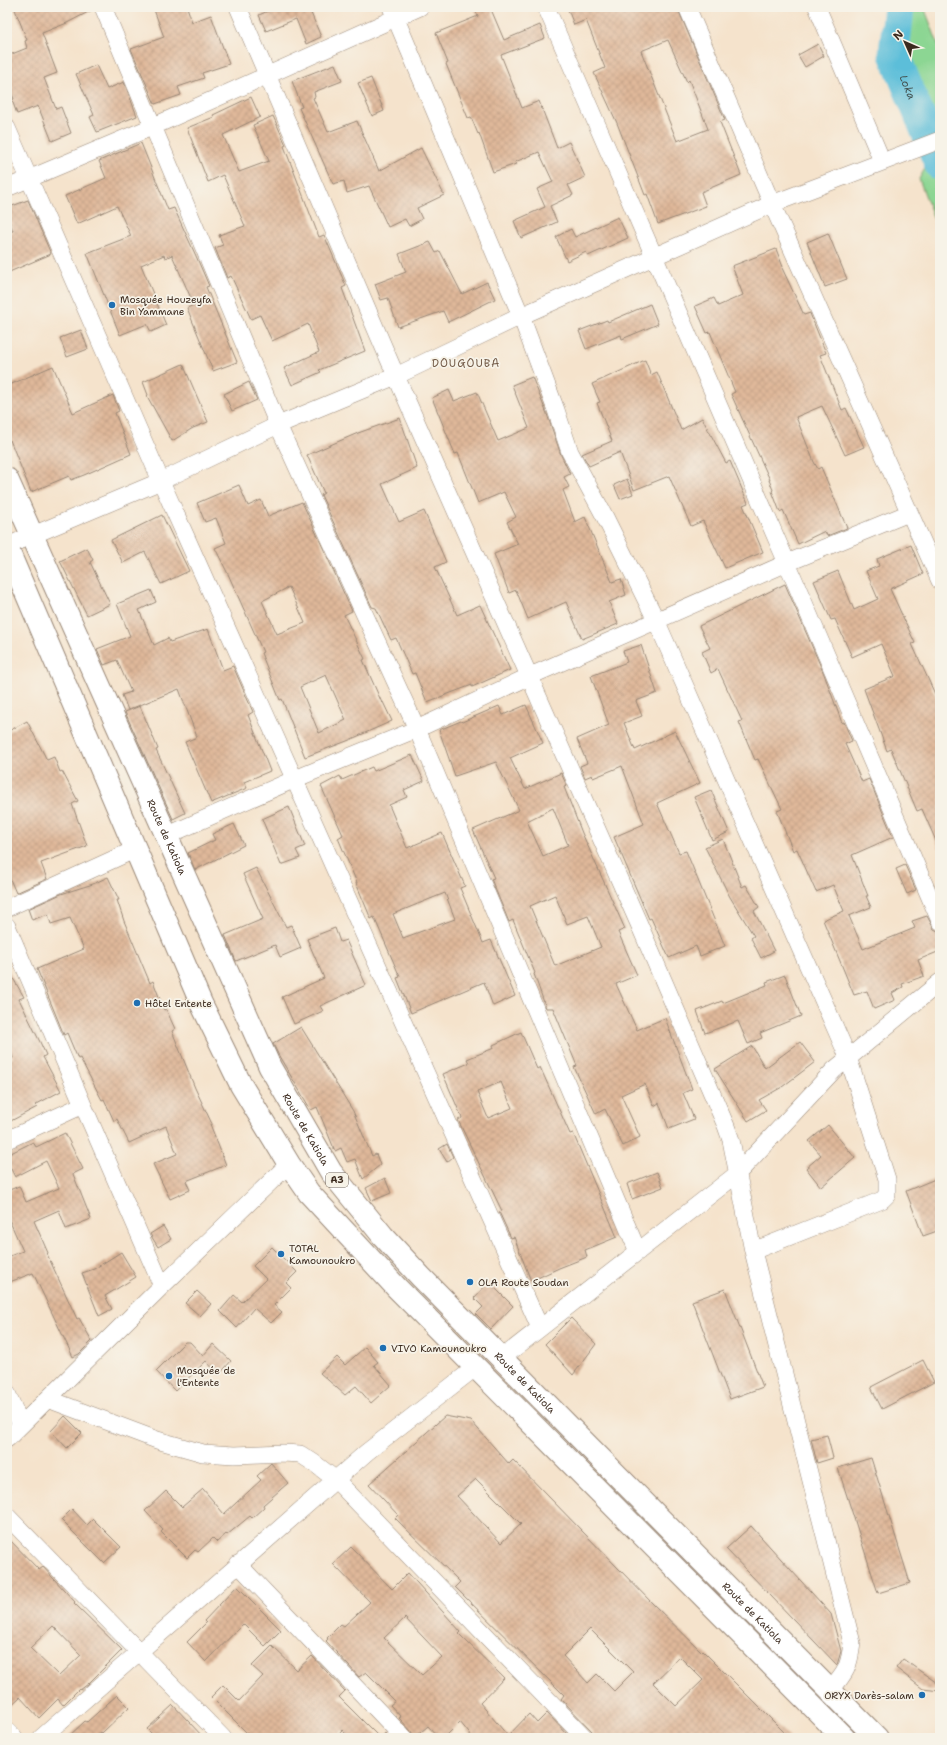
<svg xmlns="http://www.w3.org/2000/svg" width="947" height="1745" font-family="'Shantell Sans',sans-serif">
	<defs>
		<pattern id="building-cross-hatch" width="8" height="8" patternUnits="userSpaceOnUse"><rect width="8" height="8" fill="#dfb89a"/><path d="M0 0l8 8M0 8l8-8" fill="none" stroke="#c09e84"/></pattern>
	</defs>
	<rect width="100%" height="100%" fill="#f7f3e8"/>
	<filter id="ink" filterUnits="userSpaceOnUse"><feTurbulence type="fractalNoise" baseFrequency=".025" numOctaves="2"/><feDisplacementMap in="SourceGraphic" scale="8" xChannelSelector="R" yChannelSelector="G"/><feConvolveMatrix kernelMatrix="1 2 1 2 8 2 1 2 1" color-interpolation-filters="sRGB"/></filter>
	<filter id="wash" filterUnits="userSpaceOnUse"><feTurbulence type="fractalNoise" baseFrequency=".012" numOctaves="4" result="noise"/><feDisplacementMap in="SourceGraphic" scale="16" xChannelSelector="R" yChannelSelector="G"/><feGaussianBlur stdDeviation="0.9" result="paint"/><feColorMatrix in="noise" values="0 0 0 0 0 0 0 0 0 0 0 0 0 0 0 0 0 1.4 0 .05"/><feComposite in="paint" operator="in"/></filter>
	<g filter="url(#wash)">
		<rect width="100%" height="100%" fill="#f5e3cc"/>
		<!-- grass -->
		<path fill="#8cd693" stroke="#648058" d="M885 7H924L940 49V235L919 179 932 156 887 50Z"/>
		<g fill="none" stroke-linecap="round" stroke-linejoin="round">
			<!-- river -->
			<path stroke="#5bbed9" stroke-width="31" id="s1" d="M899 7 894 54 940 165"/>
		</g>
		<g id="blocks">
			<!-- building -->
			<path fill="url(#building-cross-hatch)" fill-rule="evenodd" d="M14 7H93L94 9 67 23 42 33 57 73 44 78 56 109 61 107 71 133 52 141 38 106 17 114 12 100 14 99 7 82V56L27 48 25 41 27 40Z
				M153 7H187L192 22 211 15 229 64 202 73 204 78 178 87 181 95 155 104 131 49 164 37Z
				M277 7H323L311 13 321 37 306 44 296 19 266 31 259 15Z
				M474 7H490L504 40 540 25 545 38 501 55 522 108 539 101 557 148 569 142 585 177 568 185 573 195 550 206 557 222 521 238 514 221 545 207 537 189 553 182 539 152 515 162 516 164 493 172 479 133 478 134 471 117 468 118 446 64 448 63 436 33 478 16Z
				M567 7H677L725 120 720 122 741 175 701 192 706 206 658 224 647 194 645 195 617 123 594 73 605 68 586 20 574 25ZM668 40 687 82 689 80 708 129 677 141 641 51Z
				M818 44 824 56 805 67 798 55Z
				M335 64 342 81 314 92 315 97 313 98 328 132 357 121 379 171 421 148 444 195 417 208 422 219 409 226 405 219 388 227 369 186 347 193 344 181 333 184 299 108 302 107 292 81Z
				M96 65 107 89 124 82 137 116 97 132 90 117 94 115 76 74Z
				M371 78 384 111 372 116 358 83Z
				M251 97 260 117 223 135 239 172 269 161 253 125 273 116 286 145 284 146 319 237 324 235 346 286 342 288 365 351 319 370 321 372 292 385 284 368 319 352 308 324 272 341 260 315 251 319 231 276 227 278 215 248 223 245 219 235 245 226 223 175 208 182 187 128 214 117 213 115Z
				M141 143 168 210 174 208 196 256 209 286 206 287 237 362 213 371 187 308 194 305 172 255 165 258 164 255 141 265 166 325 151 332 147 324 120 335 87 253 131 236 117 206 77 224 65 196 106 178 99 161Z
				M28 200 51 254 7 273V232L13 231 7 215V208Z
				M618 217 628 238 588 256 586 252 567 261 556 237 571 229 575 237Z
				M828 233 847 279 825 287 807 242Z
				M430 242 436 253 440 251 462 294 487 282 495 299 448 322 443 311 398 327 388 298 381 300 375 284 406 272 399 254Z
				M776 249 783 267 782 268 804 315 810 313 811 316 826 353 820 355 842 410 846 408 864 447 845 455 822 406 796 417 814 462 818 469 821 467 847 528 827 536 825 531 798 544 783 510 780 512 772 491 773 490 769 480H770L731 394 735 392 710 332 707 333 695 306 714 298 718 306 743 295 732 266Z
				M650 304 658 324 622 339 621 335 586 349 579 331 607 320 608 322Z
				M81 330 88 349 67 357 60 338Z
				M645 360 651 375 657 372 681 430 702 418 726 463 730 461 748 503 743 505 763 552 725 568 703 521 691 526 669 476 634 490 620 452 589 466 582 454 612 441 597 403 600 402 592 384Z
				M183 364 208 422 193 428 172 441 147 396 148 395 143 382Z
				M53 366 73 413 113 395 119 411 115 413 131 454 84 475 71 480 69 476 31 492 10 440 7 442V386Z
				M532 377 547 414 561 455 570 474 564 477 569 487 563 490 575 522 585 517 612 582 621 579 626 595 609 602 618 624 582 639 566 602 528 619 516 590 509 593 494 554 518 544 507 522 516 517 504 492 478 503 458 453 455 454 432 398 449 390 454 401 477 392 498 441 529 428 512 385Z
				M249 382 257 400 232 411 224 394Z
				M400 418 417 468 382 484 399 522 424 511 446 562 435 567 457 615 480 605 510 670 472 687V685L427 702 415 673 412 674 396 638 391 640 376 608 372 607 321 495 324 493 307 455 358 433Z
				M627 479 633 494 620 499 614 485Z
				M239 485 248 506 261 500 268 516 302 502 352 611 344 615 365 659 363 660 382 703 383 702 392 721 347 741 305 757 282 699 280 700 261 653 263 652 228 574 215 548 226 543 216 518 205 522 197 503ZM289 587 305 623 277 634 262 601ZM326 675 346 720 319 733 300 687Z
				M162 515 189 571 161 584 145 552 123 563 111 540Z
				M911 545 923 574 890 589 915 643 912 644 940 705V850L922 809 917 811 891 749 887 751 864 689 895 676 881 644 852 657 835 619 831 620 814 581 838 571 854 610 878 599 866 571 879 566 877 559Z
				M87 548 93 560 90 562 110 604 87 615 60 561Z
				M785 584 824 674 842 723 844 722 852 741 845 744 862 782 869 779 893 837 852 855 868 896H866L871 907 849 916 863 949 915 928 912 921 927 916 934 929 940 932V951L918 960 924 976 902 984 903 987 892 993 895 1000 874 1009 867 991 854 995 823 920 844 911 833 885 816 892 797 849 793 851 777 811 782 809 758 759 755 760 739 722 742 721 718 669 711 673 702 652 710 648 699 626Z
				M151 590 156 602 139 610 154 645 168 638 170 642 208 629 223 670 233 666 253 712 248 715 270 771 244 782 247 788 211 803 185 742 197 737 179 689 128 710 122 695 131 692 117 660 104 665 97 649 130 636 117 604Z
				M641 645 657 693 636 701 642 716 624 723 635 750 675 731 700 783 657 803 679 853 686 851 725 946 700 956 696 946 669 958 651 918 649 919 614 837 644 824 622 766 593 778 592 775 585 778 580 766 587 763 577 739 609 725 591 676 627 662 623 651Z
				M526 705 543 743 510 758 525 789 561 773 567 786 564 787 582 833 625 929 618 932 637 975 616 984 637 1030 665 1018 692 1089 683 1093 694 1119 669 1129 659 1103 654 1106 645 1084 621 1095 640 1137 623 1146 605 1109 596 1114 574 1067 577 1066 553 1008H546L534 974 535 973 513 920 509 922 491 879 494 878 473 830 519 810 496 762 455 776 439 730 461 721 462 722 499 706 503 715ZM553 808 568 845 543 856 527 821ZM555 895 567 924 588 916 601 947 555 966 530 906Z
				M140 706 158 749 156 750 185 813 173 819 125 712Z
				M27 721 47 760 54 757 60 772 62 771 78 801 72 804 87 846 41 863 47 879 16 893 7 872V732Z
				M412 755 424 781 404 790 407 797 389 805 407 848 442 833 465 886 460 888 483 943 491 940 515 996 493 1006 484 982 411 1013 397 978 400 977 374 917 371 919 356 883H357L338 838 343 835 321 786 340 776 342 780 372 767 374 771ZM445 893 455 919 403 938 393 914Z
				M711 790 729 832 712 840 694 797Z
				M289 807 305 846 296 850 300 858 281 865 262 819Z
				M234 824 244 845 195 870 188 853 215 840 212 834Z
				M723 839 742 887 746 885 759 907 754 911 774 951 761 958 751 938 754 936 730 897 705 847Z
				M905 865 916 890 907 894 896 869Z
				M256 868 286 927 291 925 301 948 280 957 275 945 236 961 225 935 263 919 243 874Z
				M108 877 119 900H117L124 921 150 983 153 981 164 1010 166 1009 175 1029 172 1031 195 1088 212 1124H210L226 1165 186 1181 190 1190 170 1199 153 1164 177 1154 166 1126 129 1143 117 1119 114 1121 104 1099 102 1100 80 1058 78 1059 67 1033 64 1035 37 969 84 949 70 918 51 924 48 914 32 920 28 909 61 894 93 884Z
				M335 928 340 942 346 940 366 985 320 1006 323 1011 294 1024 282 997 324 978 307 939Z
				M7 968 24 997 19 999 40 1042 46 1055 43 1057 61 1091 35 1105 37 1107 7 1123V1060L13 1058 7 1045Z
				M785 975 801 1016 760 1033 762 1038 748 1044 738 1021 705 1033 697 1011 722 1001 723 1003 767 985 766 982Z
				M301 1027 353 1111 372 1156 376 1154 380 1165 363 1179 355 1159 347 1162 341 1148 335 1151 317 1107 311 1110 279 1056 273 1044Z
				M521 1032 537 1069 540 1067 570 1134 573 1133 617 1237 585 1250 587 1257 559 1268 531 1281 514 1237 511 1238 499 1212 502 1211 458 1120 462 1118 443 1074 469 1063 467 1059 494 1048 493 1045ZM501 1082 512 1108 488 1118 477 1092Z
				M800 1042 815 1062 782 1087 759 1100 766 1110 748 1121 715 1069 752 1046 765 1068Z
				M828 1125 855 1158 821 1187 806 1168 821 1155 809 1141Z
				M65 1133 83 1169 73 1174 91 1219 66 1229 59 1210 34 1221 48 1253 47 1254 77 1319 79 1318 92 1341 79 1354 73 1357 33 1273 7 1283V1257L23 1251 7 1215V1191L19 1186 26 1202 59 1188 46 1161 15 1177 7 1161V1155L33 1142 36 1147Z
				M447 1144 453 1157 447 1162 439 1149Z
				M657 1172 663 1187 632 1199 627 1184Z
				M940 1177V1230L923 1236 906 1191Z
				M385 1178 391 1193 372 1201 366 1188Z
				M163 1226 171 1239 158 1247 150 1234Z
				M272 1247 297 1272 286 1283 291 1288 274 1305 282 1312 271 1323 254 1308 237 1328 220 1311 234 1295 242 1302 266 1279 253 1266Z
				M121 1252 136 1277 105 1296 112 1309 99 1316 82 1273 94 1269Z
				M489 1282 513 1306 491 1329 476 1314 483 1307 474 1298Z
				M725 1289 763 1387 730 1399 692 1301Z
				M197 1291 211 1304 200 1316 185 1303Z
				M571 1318 596 1344 573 1375 545 1344Z
				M185 1342H190L203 1356 213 1344 231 1361 219 1375 206 1361 175 1391 156 1371Z
				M365 1347 378 1362 374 1365 391 1385 371 1403 356 1386 345 1395 320 1373 337 1357 345 1365Z
				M923 1360 934 1382 882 1409 871 1387Z
				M65 1416 82 1433 67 1448 51 1431Z
				M445 1416 471 1421 509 1464 513 1460 653 1604 702 1652 703 1651 790 1738H595L592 1731 561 1699 564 1695 455 1587 460 1582 395 1518 398 1515 369 1484ZM476 1479 521 1524 501 1543 457 1496ZM590 1629 633 1672 614 1691 597 1674 588 1683 563 1656ZM680 1657 703 1680 676 1706 653 1683Z
				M827 1435 833 1458 817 1463 811 1439Z
				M871 1458 910 1583 878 1593 838 1468Z
				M271 1463 288 1483 263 1505 264 1507 252 1518 250 1516 227 1535 226 1534 217 1542 213 1538 198 1552 195 1550 187 1558 161 1532 163 1530 145 1511 166 1491 182 1507 203 1489 224 1514 261 1480 257 1476Z
				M72 1509 87 1525 93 1519 121 1547 104 1563 61 1520Z
				M751 1526 831 1614 841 1651 837 1665 726 1549Z
				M7 1537 39 1570 43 1567 75 1602 74 1603 122 1650 88 1684 80 1690 79 1689 63 1705 58 1699 39 1718 20 1697 7 1709ZM53 1626 81 1655 59 1676 30 1648Z
				M351 1547 392 1589 408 1573 461 1632 459 1634 504 1678 480 1703 508 1736 529 1714 537 1723 547 1713 571 1738H473L460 1722 444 1738H439L428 1726 414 1738 411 1731 399 1718 401 1717 390 1705 395 1701 366 1672 359 1677 326 1641 328 1639 327 1638 341 1624 344 1626 370 1602 333 1564ZM405 1618 442 1657 422 1675 384 1638Z
				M237 1586 281 1630 265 1646 243 1624 206 1662 187 1642 206 1623 204 1621Z
				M272 1646 297 1670 312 1656 345 1691 339 1697 380 1738 385 1733 390 1738H350L342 1730 335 1738H252L211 1697 223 1685 239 1701 263 1676 252 1666Z
				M903 1659 940 1685V1691L923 1689 896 1668Z
				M117 1695 129 1707 102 1733 101 1732 94 1738H67L85 1721 87 1722Z
				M173 1705 204 1738H156L147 1729Z"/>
		</g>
	</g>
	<g filter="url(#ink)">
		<use href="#blocks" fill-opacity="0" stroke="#988675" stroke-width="1"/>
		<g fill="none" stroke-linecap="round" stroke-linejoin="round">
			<!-- minor casing -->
			<g stroke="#988675" stroke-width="18">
				<path id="minor" d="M103 7 278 425 417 729 638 1252
					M238 7 396 376 639 924 726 1126 731 1140 753 1251 852 1643C849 1668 846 1672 830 1691
					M391 7 521 316 556 410 570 452 605 517 656 620 848 1057 887 1179V1195L882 1200 753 1251
					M546 7 787 563 940 921
					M687 7 772 204 940 581
					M817 7 882 161
					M7 128 161 481 540 1328
					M7 188 154 126 420 7
					M7 546 161 481 278 425 396 376 521 316 772 204 940 140
					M166 836 295 779 417 729 528 677 787 563 909 513
					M7 908 136 849
					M7 926 83 1105 162 1286
					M7 1140 83 1105
					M502 1358 737 1174 834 1070 940 982
					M7 1393 21 1425
					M48 1399 157 1440 203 1453 234 1455 283 1453 300 1454 314 1463 336 1480 585 1738
					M7 1439 162 1286 289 1164
					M7 1516 223 1738
					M238 1564 404 1738
					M7 1731 14 1738
					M41 1738 367 1452 476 1367"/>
			</g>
			<!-- highway casing -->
			<g stroke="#988675" stroke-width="24">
				<g id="highway">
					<path id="s2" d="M7 479 270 1067 331 1172 383 1236 421 1277 877 1738"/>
					<path d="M7 548 201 1003 241 1085 289 1164 309 1193 397 1288 844 1738"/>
				</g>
			</g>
			<!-- minor -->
			<use href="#minor" stroke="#fff" stroke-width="17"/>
			<!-- highway -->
			<use href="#highway" stroke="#fff" stroke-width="22"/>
		</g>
	</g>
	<!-- markers -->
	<g fill="#1f6fb2" stroke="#f7f3e8" stroke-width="1.5">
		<circle cx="112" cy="305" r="4"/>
		<circle cx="137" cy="1003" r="4"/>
		<circle cx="281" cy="1254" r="4"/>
		<circle cx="470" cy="1282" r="4"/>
		<circle cx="383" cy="1348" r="4"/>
		<circle cx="169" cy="1376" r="4"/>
		<circle cx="922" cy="1695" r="4"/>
	</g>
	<g text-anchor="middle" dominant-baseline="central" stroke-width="3.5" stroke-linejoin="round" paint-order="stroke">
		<!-- shield labels -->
		<rect fill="#f7f3e8" stroke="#73665b" stroke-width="1" x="326" y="1173" width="22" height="14" rx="3"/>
		<g font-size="9" font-weight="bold" fill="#3b2a1e">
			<text x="337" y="1180">A3</text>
		</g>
		<!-- poi labels -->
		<g font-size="10" fill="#3b2a1e" stroke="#f7f3e8" text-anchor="start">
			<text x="120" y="299">Mosquée Houzeyfa<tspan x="120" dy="12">Bin Yammane</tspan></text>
			<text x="145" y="1003">Hôtel Entente</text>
			<text x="289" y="1248">TOTAL<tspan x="289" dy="12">Kamounoukro</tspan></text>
			<text x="478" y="1282">OLA Route Soudan</text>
			<text x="391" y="1348">VIVO Kamounoukro</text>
			<text x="177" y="1370">Mosquée de<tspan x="177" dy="12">l'Entente</tspan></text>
			<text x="914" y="1695" text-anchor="end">ORYX Darès-salam</text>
		</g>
		<!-- street labels -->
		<g font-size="10" fill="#3b2a1e" stroke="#f7f3e8">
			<text stroke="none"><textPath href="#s2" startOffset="392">Route de Katiola</textPath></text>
			<text stroke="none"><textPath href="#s2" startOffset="716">Route de Katiola</textPath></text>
			<text stroke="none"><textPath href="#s2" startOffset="1052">Route de Katiola</textPath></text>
			<text stroke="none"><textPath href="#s2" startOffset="1376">Route de Katiola</textPath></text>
		</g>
		<!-- water labels -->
		<g font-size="11" font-style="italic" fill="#455656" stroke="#f7f3e8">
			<text stroke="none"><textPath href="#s1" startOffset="83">Loka</textPath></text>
		</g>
		<!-- neighbourhood labels -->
		<g font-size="11" letter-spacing="1" fill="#745c49" stroke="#f7f3e8">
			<text x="466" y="363">DOUGOUBA</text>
		</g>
	</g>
	<!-- margin -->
	<rect width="947" height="1745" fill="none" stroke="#f7f3e8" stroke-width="24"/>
	<!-- north arrow -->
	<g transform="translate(905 42) rotate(315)" stroke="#f7f3e8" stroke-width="3" paint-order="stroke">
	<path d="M0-3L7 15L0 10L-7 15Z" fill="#3b2a1e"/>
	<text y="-6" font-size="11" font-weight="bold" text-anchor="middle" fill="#3b2a1e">N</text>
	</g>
</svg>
